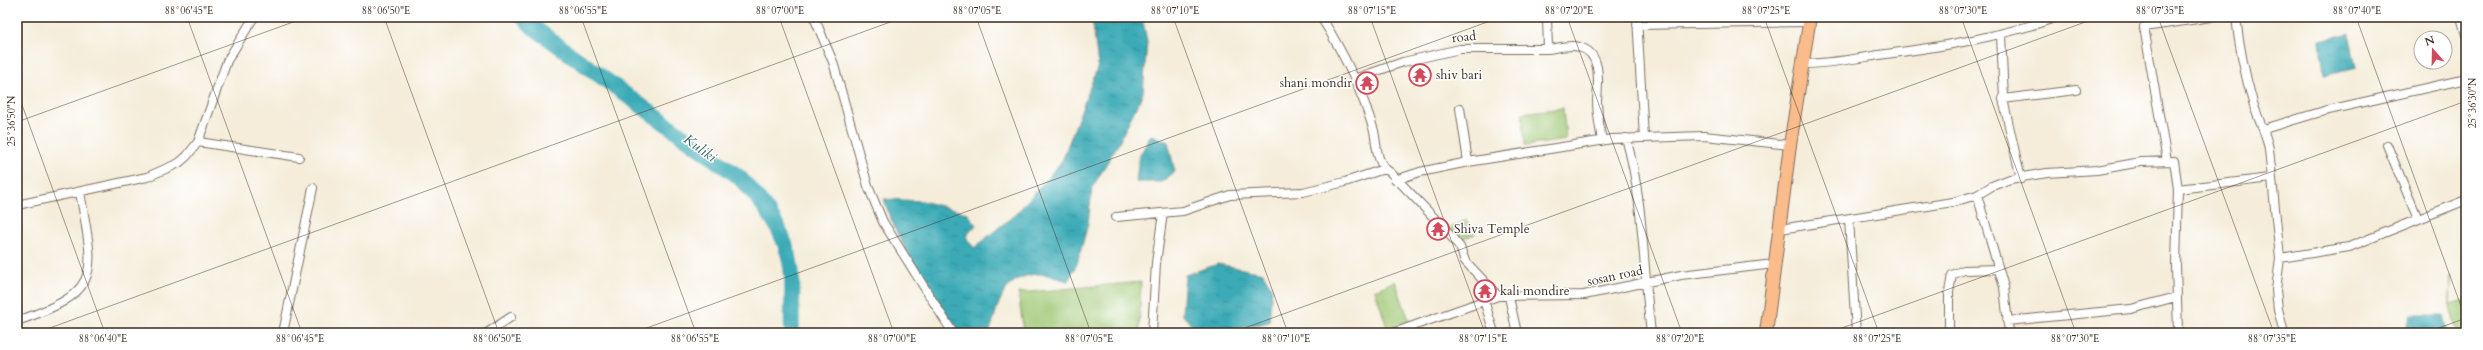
<svg xmlns="http://www.w3.org/2000/svg" width="2483" height="350" font-family="Cardo,serif">
	<defs>
		<pattern id="grass-dots" width="8" height="8" patternUnits="userSpaceOnUse"><rect width="8" height="8" fill="#9fc874"/><path d="M2 2h.1M6 6h.1" fill="none" stroke="#83a35f" stroke-width="1.8" stroke-linecap="round"/></pattern>
		<pattern id="water-ripples" width="26" height="14" patternUnits="userSpaceOnUse"><rect width="26" height="14" fill="#3aaab6"/><path d="M2 4q2-2 4 0t4 0M15 11q2-2 4 0t4 0" fill="none" stroke="#328b93"/></pattern>
	</defs>
	<rect width="100%" height="100%" fill="#fff"/>
	<filter id="ink" filterUnits="userSpaceOnUse"><feTurbulence type="fractalNoise" baseFrequency=".025" numOctaves="2"/><feDisplacementMap in="SourceGraphic" scale="8" xChannelSelector="R" yChannelSelector="G"/><feConvolveMatrix kernelMatrix="1 2 1 2 8 2 1 2 1" color-interpolation-filters="sRGB"/></filter>
	<filter id="wash" filterUnits="userSpaceOnUse"><feTurbulence type="fractalNoise" baseFrequency=".012" numOctaves="4" result="noise"/><feDisplacementMap in="SourceGraphic" scale="16" xChannelSelector="R" yChannelSelector="G"/><feGaussianBlur stdDeviation="0.9" result="paint"/><feColorMatrix in="noise" values="0 0 0 0 0 0 0 0 0 0 0 0 0 0 0 0 0 1.4 0 .05"/><feComposite in="paint" operator="in"/></filter>
	<g filter="url(#wash)">
		<rect width="100%" height="100%" fill="#f5edda"/>
		<!-- grass -->
		<path fill="url(#grass-dots)" stroke="#6d7949" d="M1466 220 1475 234 1459 240 1448 229Z"/>
		<!-- park -->
		<path fill="#9fc874" stroke="#6d7949" d="M1563 108 1566 140 1525 146 1522 113Z
			M2451 275 2450 305 2466 301V333H2458L2450 307Z
			M1395 281 1410 323 1388 331 1375 290Z
			M1141 282 1139 333H1024L1018 293Z"/>
		<!-- water -->
		<path fill="url(#water-ripples)" stroke="#3a6a6a" d="M1092 17H1142L1147 41 1143 93 1117 146 1092 188 1088 224 1077 264 1068 281C1059 279 1047 273 1037 274 1002 277 999 303 990 331L960 333C930 291 899 248 884 199L922 201 967 213 976 225 966 236 974 248 1018 212 1062 161 1098 66Z
			M2349 33 2356 68 2323 76 2320 41Z
			M1151 135 1168 142 1175 172 1161 182H1136L1139 157Z
			M1218 264 1263 273 1272 289 1269 322 1219 333 1195 330 1182 314 1185 275Z
			M2411 315H2443L2447 333H2404Z"/>
		<g fill="none" stroke-linecap="round" stroke-linejoin="round">
			<!-- river -->
			<path stroke="#3aaab6" stroke-width="16" d="M523 17 533 27 739 177C766 206 790 236 792 278 793 296 791 315 792 333"/>
		</g>
	</g>
	<g filter="url(#ink)">
		<g fill="none" stroke-linecap="round" stroke-linejoin="round">
			<!-- street casing -->
			<g stroke="#7c6e60" stroke-width="10">
				<path id="street" d="M814 17 833 62 868 186 883 222 953 333
					M1321 17C1343 52 1362 91 1374 131 1377 145 1376 165 1390 172L1443 227 1460 247 1465 261 1498 296
					M1637 17 1644 138
					M2236 17C2239 46 2245 75 2253 103 2258 119 2266 133 2269 149L2280 258 2276 290 2278 309 2284 333
					M2461 17 2466 35
					M1637 25 1807 22
					M2001 35 2004 99
					M1548 49C1558 48 1571 44 1579 47 1603 53 1598 83 1597 101 1597 114 1600 128 1602 141
					M1801 64C1830 64 1858 58 1886 54 1945 46 2001 37 2057 17
					M1354 79 1403 62 1460 49H1548L1547 17
					M1460 108 1468 162
					M2264 129 2324 111 2466 79
					M1626 138C1644 201 1643 268 1651 333
					M198 142 299 157
					M2387 145 2418 219
					M2167 161 2144 27 2211 17
					M2021 179 2003 99 2076 90
					M1395 180 1420 172 1468 162 1612 139 1704 136 1790 145
					M2178 188 2176 266 2178 333
					M1977 195 2004 287 2009 333
					M17 205 147 177 179 163 187 156 198 142 227 61 254 17
					M1116 217 1183 211 1230 195 1303 192 1345 182 1384 169
					M1849 219 1856 333
					M1780 229 1953 202 1977 195 1992 186 2010 179 2047 173 2097 170 2141 162 2174 161 2178 189 2271 178
					M2280 258 2349 247 2466 200
					M1509 297 1517 333
					M1484 300 1494 333
					M17 321C105 291 94 274 80 192
					M2007 321 2131 309 2176 297
					M283 333 313 188
					M487 333 511 317
					M1152 333 1156 263 1163 213
					M1393 333 1498 296 1584 295 1681 275 1774 264
					M1949 333V292L1952 275 1964 270 1998 269"/>
			</g>
			<!-- primary casing -->
			<g stroke="#7c6e60" stroke-width="14">
				<path id="primary" d="M1766 333 1790 145 1810 17"/>
			</g>
			<!-- street -->
			<use href="#street" stroke="#fff" stroke-width="8"/>
			<!-- primary -->
			<use href="#primary" stroke="#f9bc8a" stroke-width="12"/>
		</g>
	</g>
	<!-- ticks -->
	<path fill="none" stroke="#3b2a1e" stroke-width="1" stroke-opacity="0.45" d="M187 17 302 333M384 17 499 333M581 17 696 333M779 17 894 333M976 17 1091 333M1173 17 1288 333M1370 17 1485 333M1567 17 1682 333M1764 17 1879 333M1961 17 2076 333M2158 17 2274 333M2356 17 2466 320M17 91 105 333M17 122 307 17M36 333 904 17M633 333 1501 17M1231 333 2099 17M1828 333 2466 101M2425 333 2466 318"/>
	<!-- icons -->
	<defs>
		<g id="temple-ring" transform="scale(1.15)"><circle r="9.5" fill="#fff" stroke="#d1495b" stroke-width="1.5"/><path d="M0-6L5-2H3V0L6.5 2.5H4V6H1.5V3h-3V6H-4V2.5H-6.5L-3 0V-2H-5Z" fill="#d1495b"/></g>
	</defs>
	<g fill-rule="evenodd">
		<use href="#temple-ring" x="1420" y="75"/>
		<use href="#temple-ring" x="1367" y="83"/>
		<use href="#temple-ring" x="1438" y="229"/>
		<use href="#temple-ring" x="1485" y="291"/>
	</g>
	<g text-anchor="middle" dominant-baseline="central" stroke-width="3" stroke-linejoin="round" paint-order="stroke">
		<!-- street labels -->
		<g font-size="13" fill="#3b2a1e" stroke="#fff">
			<text transform="translate(1464 37) rotate(-6)">road</text>
			<text transform="translate(1615 276) rotate(-12)">sosan road</text>
		</g>
		<!-- poi labels -->
		<g font-size="13" fill="#3b2a1e" stroke="#fff" text-anchor="start">
			<text x="1436" y="75">shiv bari</text>
			<text x="1352" y="83" text-anchor="end">shani mondir</text>
			<text x="1454" y="229">Shiva Temple</text>
			<text x="1500" y="291">kali mondire</text>
		</g>
		<!-- water labels -->
		<g font-size="14" font-style="italic" fill="#3b6462" stroke="#fff">
			<text transform="translate(700 148) rotate(36)">Kuliki</text>
		</g>
	</g>
	<!-- margin -->
	<rect width="2483" height="350" fill="none" stroke="#fff" stroke-width="44"/>
	<!-- north arrow -->
	<g transform="translate(2433 50) rotate(340)"><circle r="19" fill="#ffffff" stroke="#b1aaa5"/>
	<path d="M0-3L7 15L0 10L-7 15Z" fill="#d1495b"/>
	<text y="-6" font-size="11" font-weight="bold" text-anchor="middle" fill="#3b2a1e">N</text>
	</g>
	<rect x="22" y="22" width="2439" height="306" fill="none" stroke="#3b2a1e" stroke-width="1.5"/>
	<g font-size="10" text-anchor="middle" fill="#3b2a1e">
		<text x="189" y="14">88°06'45"E</text>
		<text x="386" y="14">88°06'50"E</text>
		<text x="583" y="14">88°06'55"E</text>
		<text x="780" y="14">88°07'00"E</text>
		<text x="977" y="14">88°07'05"E</text>
		<text x="1175" y="14">88°07'10"E</text>
		<text x="1372" y="14">88°07'15"E</text>
		<text x="1569" y="14">88°07'20"E</text>
		<text x="1766" y="14">88°07'25"E</text>
		<text x="1963" y="14">88°07'30"E</text>
		<text x="2160" y="14">88°07'35"E</text>
		<text x="2357" y="14">88°07'40"E</text>
		<text transform="translate(2472 103) rotate(-90)" y="4">25°36'30"N</text>
		<text transform="translate(11 121) rotate(-90)" y="4">25°36'50"N</text>
		<text x="103" y="342">88°06'40"E</text>
		<text x="300" y="342">88°06'45"E</text>
		<text x="497" y="342">88°06'50"E</text>
		<text x="695" y="342">88°06'55"E</text>
		<text x="892" y="342">88°07'00"E</text>
		<text x="1089" y="342">88°07'05"E</text>
		<text x="1286" y="342">88°07'10"E</text>
		<text x="1483" y="342">88°07'15"E</text>
		<text x="1680" y="342">88°07'20"E</text>
		<text x="1877" y="342">88°07'25"E</text>
		<text x="2075" y="342">88°07'30"E</text>
		<text x="2272" y="342">88°07'35"E</text>
	</g>
</svg>
